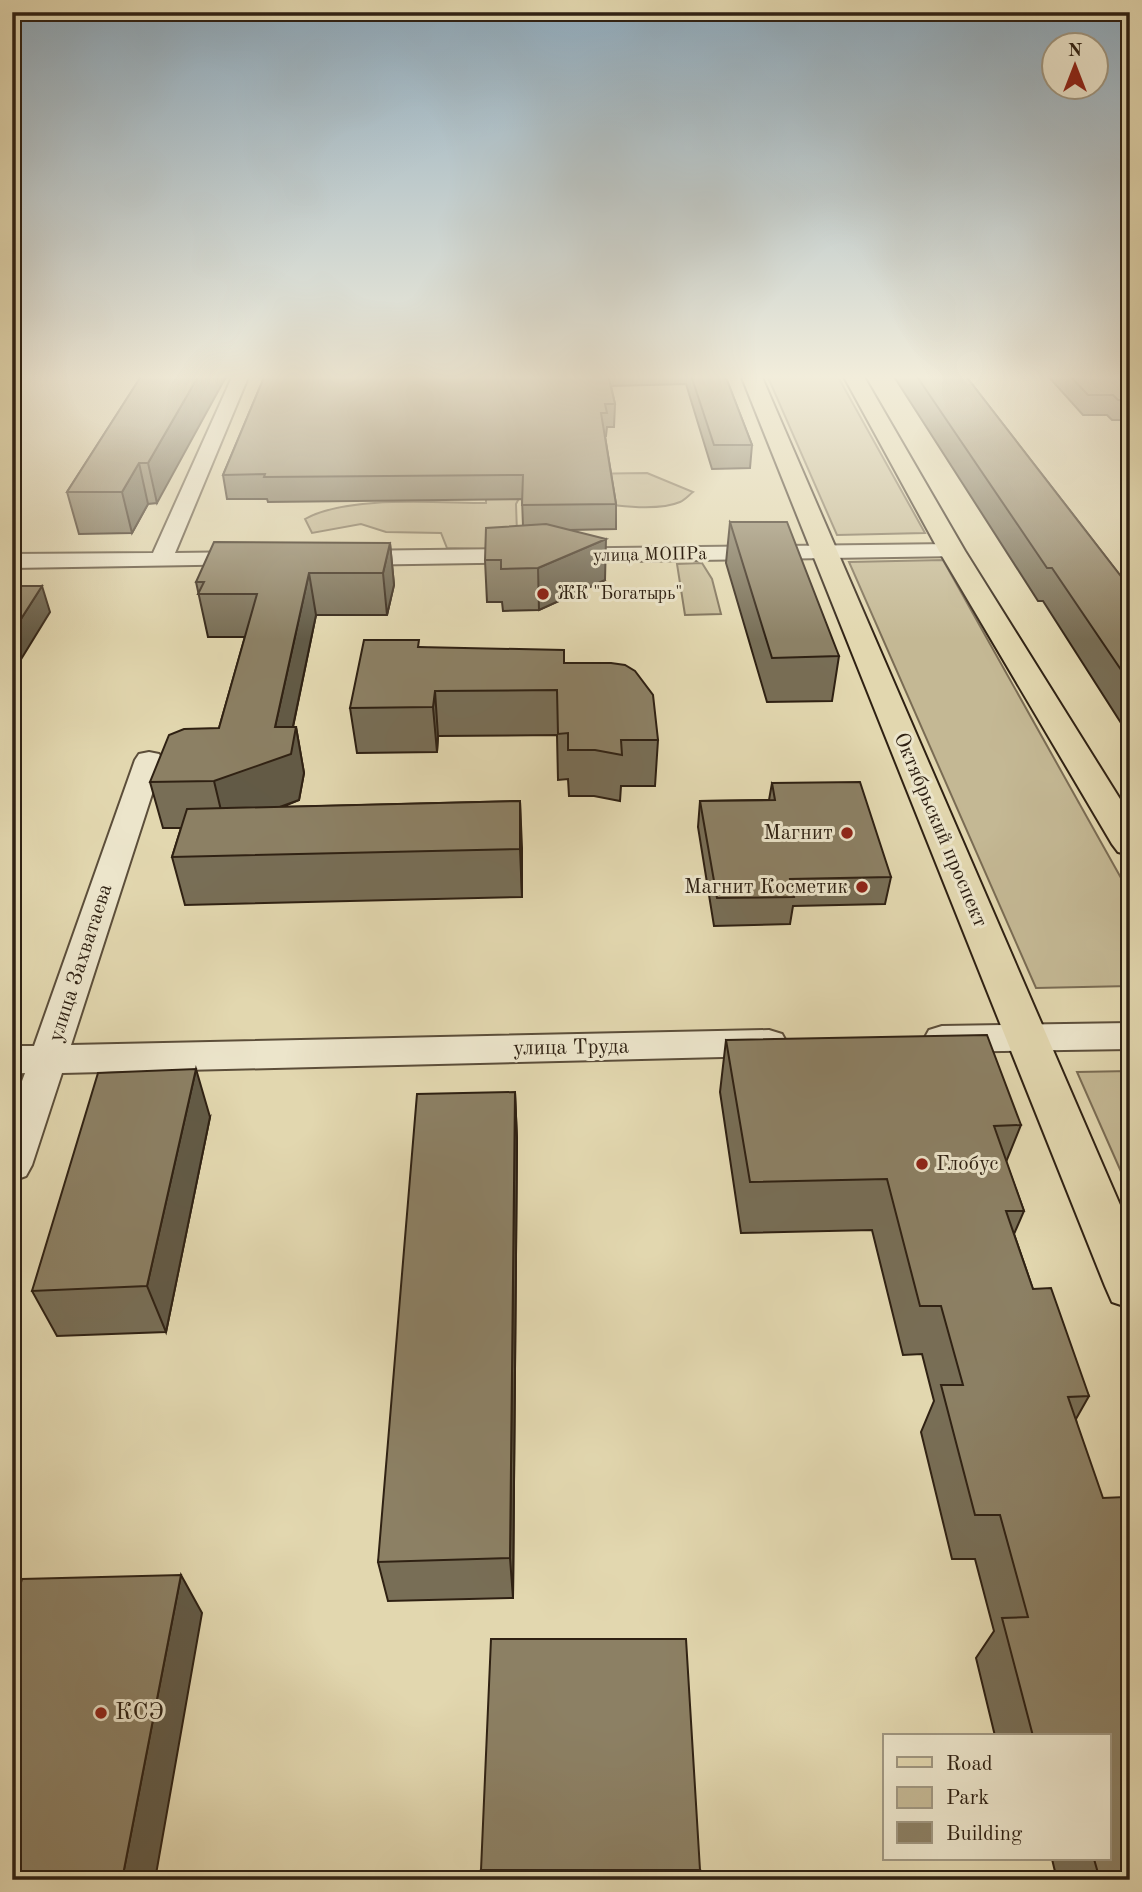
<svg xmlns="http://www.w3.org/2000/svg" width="1142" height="1892" font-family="'Old Standard TT',serif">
	<rect width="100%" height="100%" fill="#e2d7af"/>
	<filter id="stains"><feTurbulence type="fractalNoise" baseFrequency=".00286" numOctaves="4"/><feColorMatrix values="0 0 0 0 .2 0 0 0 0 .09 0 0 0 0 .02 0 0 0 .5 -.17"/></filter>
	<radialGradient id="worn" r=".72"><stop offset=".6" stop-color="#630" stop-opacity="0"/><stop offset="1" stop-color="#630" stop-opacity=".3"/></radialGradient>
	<!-- green -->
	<path fill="#c4b894" stroke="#7a6c54" stroke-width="2" d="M767 375H837L925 533 837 535Z
		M647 473 693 492C689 495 685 500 680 502 645 517 562 496 524 489L516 504 517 533 511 550 447 548 441 533 386 532 361 524 312 533 305 519C348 495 436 503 486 503V477L506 475Z
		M943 560 1130 894V986L1036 988 849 562Z
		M702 563 712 579 721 614 685 615 677 564Z
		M1130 1071V1192L1077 1072Z"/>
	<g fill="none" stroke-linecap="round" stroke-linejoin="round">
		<!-- minor casing -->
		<g stroke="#5c4e3a" stroke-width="4">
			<path id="minor" d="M233 375H249L175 553 251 552 259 554 262 559 259 564 12 568V554L153 553Z
				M952 544 960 546 963 551 960 556 347 565 339 563 336 558 339 553 347 551Z
				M149 752 159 754 163 760 71 1045 769 1030 782 1034 787 1043 782 1052 769 1056 62 1073 32 1165 26 1176 12 1181V1108L25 1073 12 1074V1046H34L135 760 139 754Z
				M1130 1023V1049L942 1052 929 1048 924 1039 929 1030 942 1026Z"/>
		</g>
		<!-- primary casing -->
		<g stroke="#2f2113" stroke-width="4">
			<path id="primary" d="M741 375H761L1130 1228V1308L1112 1302 1105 1286Z
				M843 375H863L965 551 1130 815V855L1118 852 1112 844 939 551Z"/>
		</g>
		<!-- minor -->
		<use href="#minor" fill="#ece5cb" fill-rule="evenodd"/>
		<!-- primary -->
		<use href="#primary" fill="#e2d7af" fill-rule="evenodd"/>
	</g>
	<!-- wall -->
	<path fill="#786e56" stroke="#2f2113" stroke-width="2" d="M142 375 157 503 148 504 132 533 79 534 67 492Z
		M265 375H725L752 445 750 468 712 469 686 384 611 386 615 404 614 427H607L606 436H605L616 504V529L570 530 605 580 539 610 503 611 502 602H487L485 560 523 526 522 499 268 502 267 499H227L223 475Z
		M893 375H965L1130 588V737L1043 601H1038Z
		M1047 375H1130V420H1112L1107 415H1083Z
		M730 522 839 656 832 701 767 702 726 563Z
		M390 543 394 585 387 615H316L293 727H296L304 773 299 800 282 807 520 801 522 897 185 905 172 857 181 828H163L150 782 219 728 245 637H208L196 582Z
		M419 647 564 663 658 740 655 786H621L620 801 594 796H569L568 779 558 780 557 735 438 736 437 752 357 753 350 708Z
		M772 783 891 877 885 904 793 906 790 924 714 926 698 827 700 801 769 800Z
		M726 1040 1021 1125 1006 1162 1024 1211 1014 1234 1033 1289 1089 1396 1076 1419 1130 1880H1057L1052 1859H1109V1736H995L976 1658 994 1631 975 1559H952L921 1432 934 1401 922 1354 903 1355 872 1230 741 1233 720 1092Z
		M515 1092 517 1140 513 1598 388 1601 378 1562Z
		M210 1117 166 1332 57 1336 32 1291Z
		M481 1870H700L697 1880H483Z"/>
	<!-- shaded-wall -->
	<path fill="#625a46" stroke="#2f2113" stroke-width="2" d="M199 375H227L157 503 148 463Z
		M139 463 148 504 132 533 122 492Z
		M606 539 605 580 539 610 538 568Z
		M390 543 394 585 387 615 383 573Z
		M309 573 316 615 287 755 296 727 304 773 299 800 225 827 214 781 275 727Z
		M42 586 50 612 12 674V633Z
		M435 691 438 736 437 752 433 707Z
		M520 801 522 848V897L520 849Z
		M12 836 21 860 12 879Z
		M196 1069 210 1117 166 1332 147 1286Z
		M515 1092 517 1140 513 1598 510 1558Z
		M181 1575 202 1613 155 1880H122Z"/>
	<!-- building -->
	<path fill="#8c8064" stroke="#2f2113" stroke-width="2" d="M142 375H199L148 463H139L122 492H67Z
		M265 375H608L615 404H605L607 413H601L616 504 522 505 523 475 264 477 265 474 223 475Z
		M691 375H725L752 445H714Z
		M916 375H965L1130 588V683L1052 568H1047Z
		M1069 375H1130V400H1118L1113 395H1088Z
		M730 522H787L839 656 772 658Z
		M546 524 606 539 538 568 501 569V560H485L486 528Z
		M214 542 390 543 383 573H309L275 727H296L291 754 214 781 150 782 169 735 184 729 219 728 257 594H198L204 582H196Z
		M12 586H42L12 633Z
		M364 640H419L418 647 564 650V663H611L625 665 635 671 653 695 658 740H621L622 755 595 750H568V733L558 734 557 690 435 691 433 707 350 708Z
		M860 782 891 877 790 879 794 897 717 898 700 801 775 800 772 783Z
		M520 801V849L172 857 187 809Z
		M987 1035 1021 1125 994 1126 1024 1211H1006L1033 1289 1051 1288 1089 1396 1068 1397 1103 1498 1125 1497 1130 1511V1880H1100L1094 1859H1109V1736H1033L1002 1618 1028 1617 1000 1515H975L941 1385H963L941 1306H920L887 1179 750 1182 726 1040Z
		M196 1069 147 1286 32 1291 98 1073Z
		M515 1092 510 1558 378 1562 417 1094Z
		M181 1575 122 1880H12V1614L22 1579Z
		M491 1639H686L700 1870H481Z"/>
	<!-- sky -->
	<linearGradient id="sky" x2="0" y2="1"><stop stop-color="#8da9bc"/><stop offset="0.59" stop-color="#f2eddb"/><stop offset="1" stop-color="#f2eddb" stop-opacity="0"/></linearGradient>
	<rect width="1142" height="639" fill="url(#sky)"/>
	<!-- markers -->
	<g fill="#8f2418" stroke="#ece5cb" stroke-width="2.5">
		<circle cx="543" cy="594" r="7"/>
		<circle cx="847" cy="833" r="7"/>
		<circle cx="862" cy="887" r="7"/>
		<circle cx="922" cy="1164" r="7"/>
		<circle cx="101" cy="1713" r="7"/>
	</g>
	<g text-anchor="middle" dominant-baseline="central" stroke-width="6" stroke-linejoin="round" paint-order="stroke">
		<!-- far-street labels -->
		<g font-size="18" fill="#2f2113" stroke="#ece5cb">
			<text transform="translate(650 555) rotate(-1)">улица МОПРа</text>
		</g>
		<!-- far-poi labels -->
		<g font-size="18" fill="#2f2113" stroke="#ece5cb" text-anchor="start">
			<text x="557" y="594">ЖК "Богатырь"</text>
		</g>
		<!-- street labels -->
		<g font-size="21" fill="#2f2113" stroke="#ece5cb">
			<text transform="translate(940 830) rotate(67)">Октябрьский проспект</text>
			<text transform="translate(81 963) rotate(-72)">улица Захватаева</text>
			<text transform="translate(571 1048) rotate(-1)">улица Труда</text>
		</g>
		<!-- poi labels -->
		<g font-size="21" fill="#2f2113" stroke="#ece5cb" text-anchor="end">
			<text x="833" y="833">Магнит</text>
			<text x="848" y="887">Магнит Косметик</text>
			<text x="936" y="1164" text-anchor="start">Глобус</text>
		</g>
		<!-- near-poi labels -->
		<g font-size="24" fill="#2f2113" stroke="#ece5cb" text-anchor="start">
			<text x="115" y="1713">КСЭ</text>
		</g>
	</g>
	<!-- margin -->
	<rect width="1142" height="1892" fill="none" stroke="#e2d7af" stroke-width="42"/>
	<rect x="14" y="14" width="1114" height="1864" fill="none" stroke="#2f2113" stroke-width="3.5"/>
	<rect x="21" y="21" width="1100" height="1850" fill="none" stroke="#2f2113" stroke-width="2"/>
	<!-- legend -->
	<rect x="883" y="1734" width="228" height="126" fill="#ece5cb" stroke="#a09781" stroke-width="2"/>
	<rect x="897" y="1757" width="35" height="10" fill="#e2d7af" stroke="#a09781" stroke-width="2"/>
	<text x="946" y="1770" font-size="21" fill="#2f2113">Road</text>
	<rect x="897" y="1787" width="35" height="21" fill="#c4b894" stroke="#a09781" stroke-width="2"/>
	<text x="946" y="1804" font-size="21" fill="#2f2113">Park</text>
	<rect x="897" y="1822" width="35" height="21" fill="#8c8064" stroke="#a09781" stroke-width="2"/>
	<text x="946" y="1840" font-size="21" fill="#2f2113">Building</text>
	<!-- north arrow -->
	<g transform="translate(1075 66)"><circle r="33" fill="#ece5cb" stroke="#a09781" stroke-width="2"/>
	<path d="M0-5L12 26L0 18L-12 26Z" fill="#8f2418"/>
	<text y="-10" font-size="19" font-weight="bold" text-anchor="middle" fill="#2f2113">N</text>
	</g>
	<rect width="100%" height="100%" filter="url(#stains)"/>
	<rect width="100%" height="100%" fill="url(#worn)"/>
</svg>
